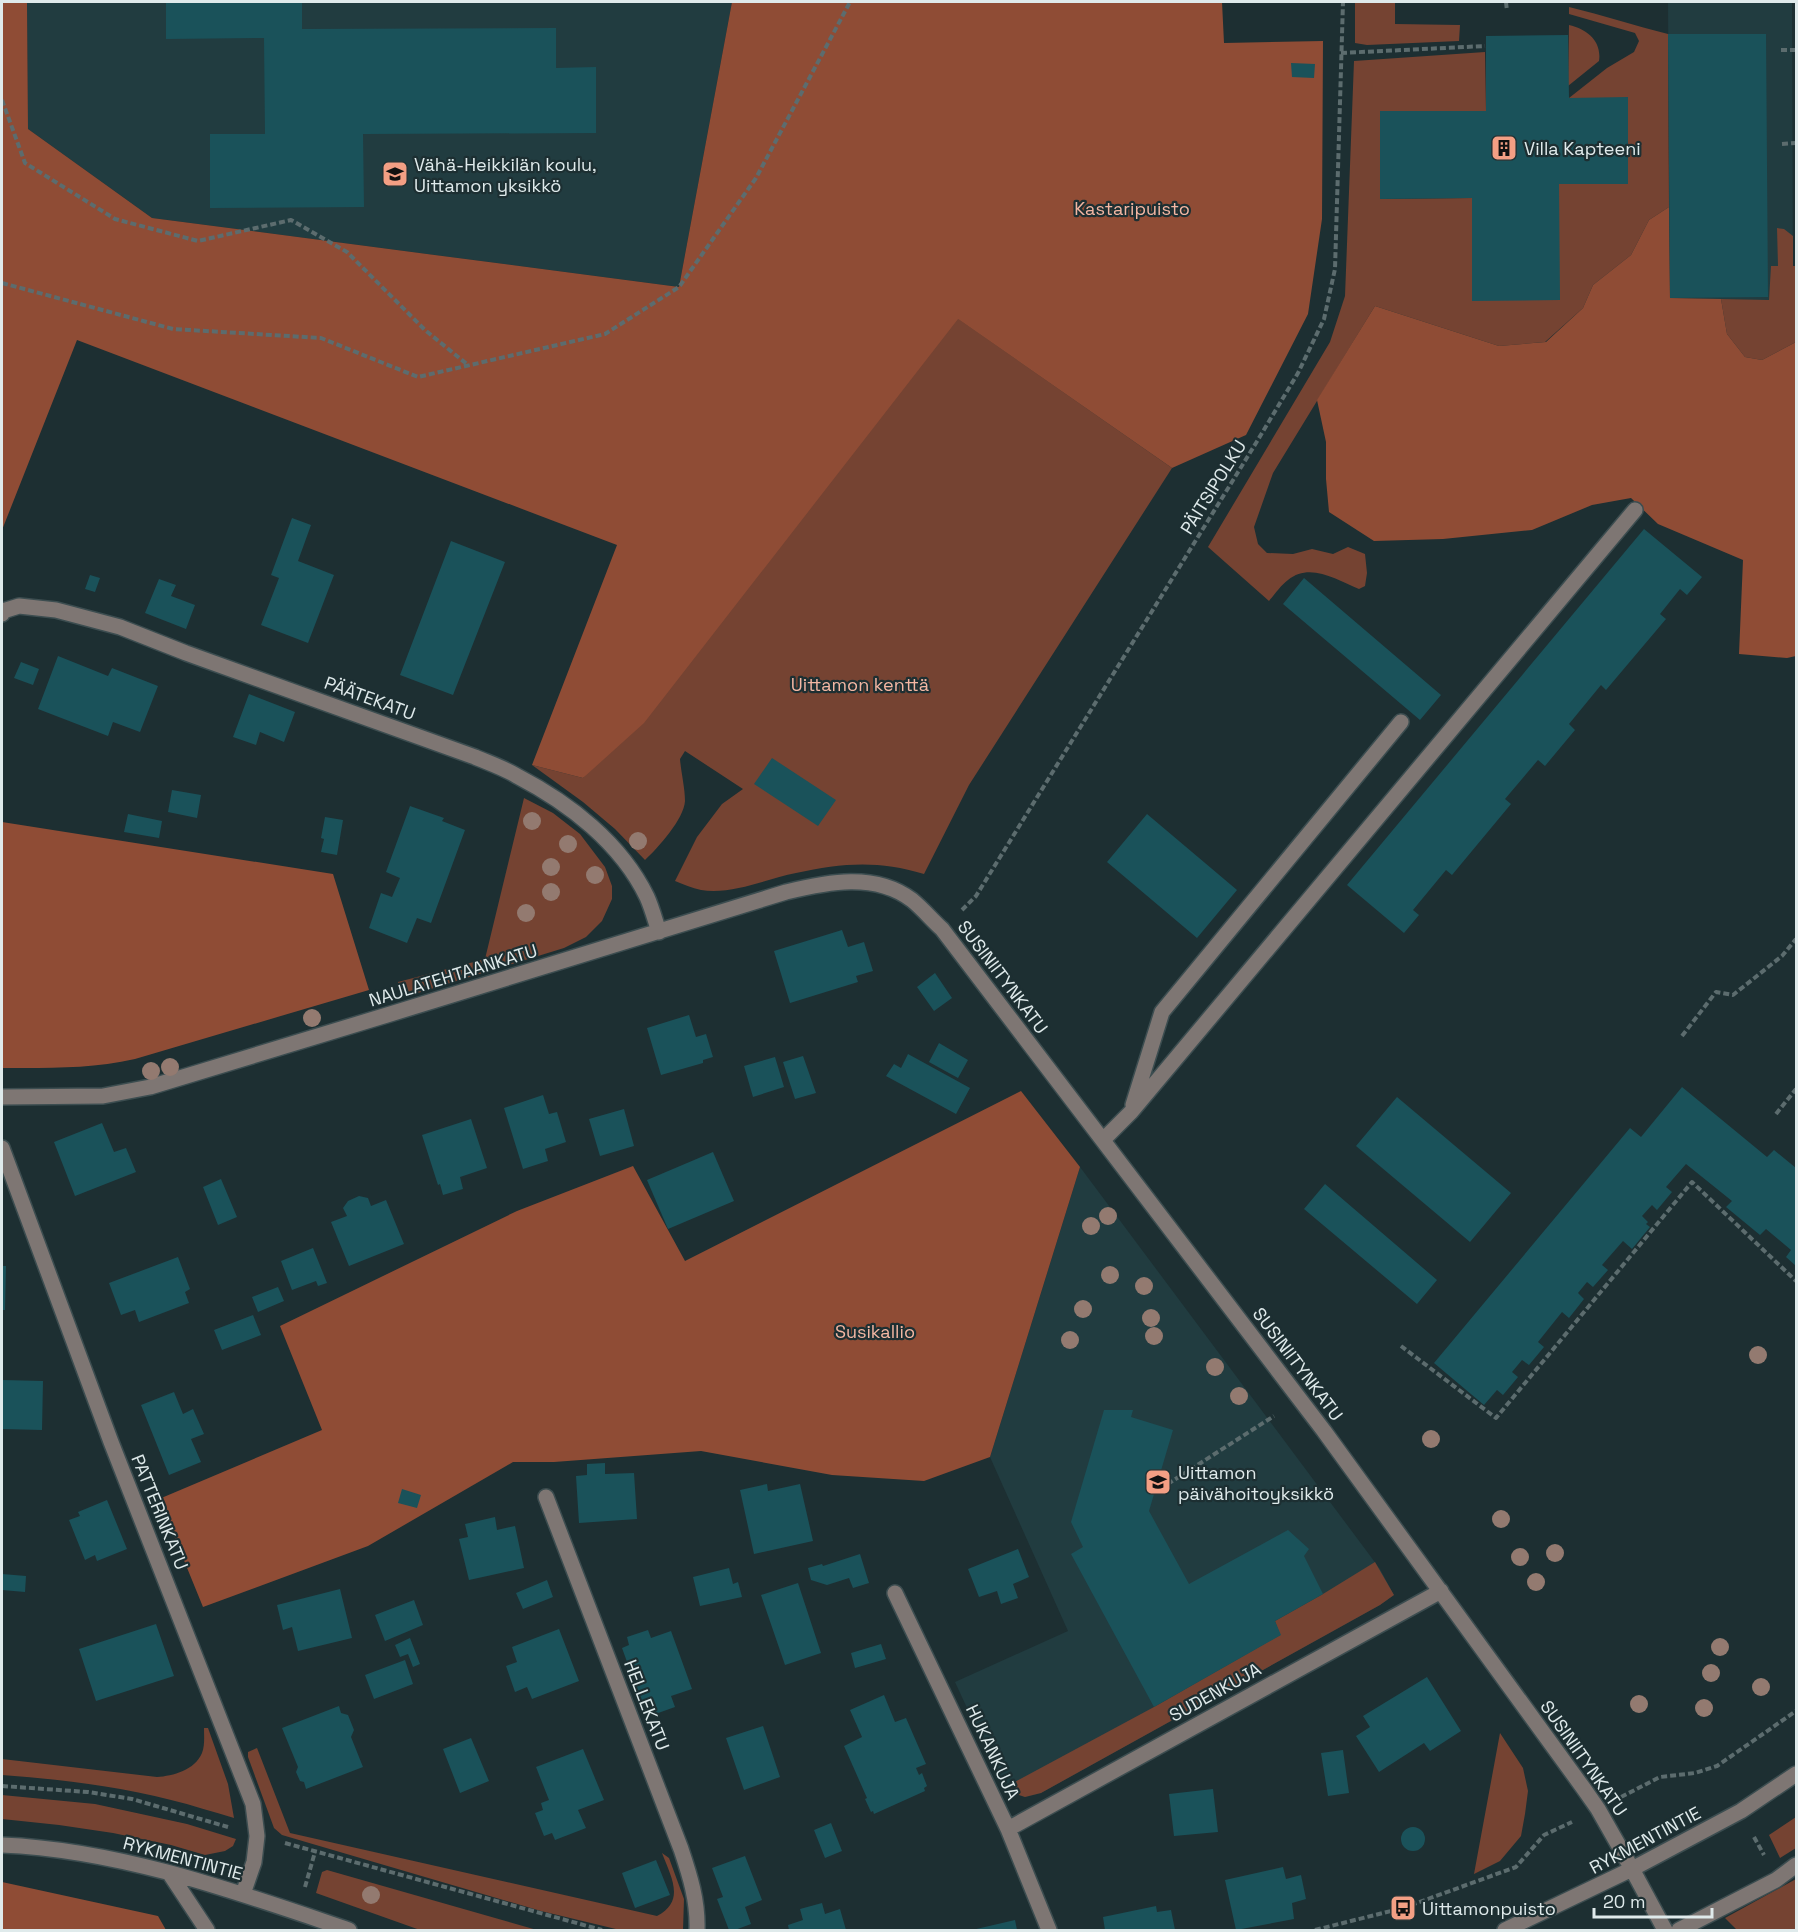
<svg xmlns="http://www.w3.org/2000/svg" width="1798" height="1932" font-family="'Space Grotesk',sans-serif">
	<rect width="100%" height="100%" fill="#1d2f32"/>
	<!-- built -->
	<path fill="#213c40" d="M27 2H732L679 287 152 218 28 129Z
		M1668 2H1792L1793 301 1670 298Z
		M1080 1167 1380 1569 1394 1595 1380 1605 1041 1793 1025 1797 1010 1792 1000 1779 955 1682 1068 1631 990 1457Z"/>
	<!-- green -->
	<path fill="#754332" d="M1355 2H1395V24L1460 25 1459 41 1367 45 1355 43Z
		M1569 7C1603 15 1635 26 1668 34L1669 207 1649 220 1631 255 1593 285 1583 308 1545 342 1499 346 1375 306 1273 473 1254 527 1258 544 1267 553 1293 554 1312 549 1333 554 1348 547 1365 554 1367 573 1365 586 1359 589C1337 580 1310 562 1288 580 1281 585 1275 594 1269 601L1208 547 1330 342 1345 296 1354 61 1485 52 1486 111 1380 112V199L1472 198V300H1559V184H1628V98H1569L1607 68 1634 52 1639 41 1635 33 1569 14Z
		M1569 25C1587 29 1602 41 1599 61L1568 86Z
		M1777 228 1784 229 1793 236V266H1796V342L1762 360 1745 357 1727 334 1721 299 1769 300 1771 266H1778Z
		M957 318 1172 468 969 785 924 874C878 860 842 863 796 873 766 879 732 895 701 890 692 888 683 884 675 881L697 837 722 804 743 789 685 751 680 759C681 772 685 788 685 801 684 819 658 848 645 860L615 829 583 802 532 765 583 778Z
		M524 798 553 813 580 834 605 867 612 886V899L602 921 586 937 564 948 408 996 400 992 398 982 485 959Z
		M1375 1562 1394 1595 1380 1605 1041 1793 1025 1797 1010 1792 1011 1784 1154 1707 1280 1635 1275 1621 1323 1594Z
		M204 1728H208L228 1784 234 1818C213 1812 192 1805 171 1800 116 1786 59 1779 2 1775V1759L157 1777C173 1776 195 1770 202 1753 205 1745 204 1736 204 1728Z
		M1500 1733 1523 1768 1528 1791 1525 1814 1521 1836 1500 1861 1474 1874Z
		M257 1748 290 1833 657 1916C686 1901 671 1877 662 1853L669 1858 684 1899 683 1930H620L541 1911 282 1835 274 1828 248 1757V1752Z
		M2 1795 95 1804 187 1824 236 1839 233 1846 225 1851 205 1855 171 1845 113 1833 59 1825 2 1819Z
		M1796 1817V1848L1780 1858 1769 1835Z
		M327 1870 537 1930H420L316 1893 322 1872Z
		M1796 1879V1930H1737L1725 1918Z"/>
	<!-- forest -->
	<path fill="#8f4c35" d="M2 2H27L28 129 152 218 679 287 732 2H1222L1224 43 1323 41 1322 219 1308 314 1246 435 1172 468 958 319 644 723 583 778 532 765 617 545 77 340 2 530Z
		M1669 207 1670 298 1721 299 1727 334 1745 357 1762 360 1796 342V656L1787 658 1739 654 1743 560 1658 524 1631 498 1592 505 1532 530 1443 539 1374 541 1329 512 1326 479V442L1317 400 1375 306 1499 346 1546 342 1583 308 1593 285 1631 255 1649 220Z
		M2 822 333 874 369 990 135 1059C91 1069 47 1068 2 1068Z
		M1021 1091 1080 1167 990 1457 924 1481 832 1475 701 1451 554 1462H513L368 1546 203 1607 159 1499 322 1430 280 1326 517 1211 633 1166 685 1261Z
		M2 1882 158 1916 166 1930H2Z"/>
	<!-- building -->
	<path fill="#1a525a" d="M166 2H302V29L556 28V68L596 67V133L363 134 364 207 210 208V134H265L264 38 166 39Z
		M1668 34H1766L1768 297 1670 298Z
		M1568 35 1569 98 1628 97V184H1559L1560 300 1472 301V198L1380 199V111H1486V36Z
		M1291 63 1315 64 1314 78 1292 77Z
		M292 518 311 525 298 561 334 575 308 643 261 625 279 578 271 575Z
		M1644 529 1702 577 1687 595 1680 589 1660 614 1666 619 1606 690 1601 685 1569 724 1575 730 1545 766 1538 760 1505 799 1511 804 1452 875 1446 870 1413 910 1419 915 1404 933 1347 885Z
		M451 541 505 562 453 695 400 675Z
		M90 575 100 578 95 592 85 589Z
		M1304 578 1441 695 1420 720 1283 604Z
		M159 579 176 585 171 596 195 605 186 629 145 613Z
		M58 656 108 676 112 668 158 686 140 732 113 722 108 736 38 709Z
		M21 662 39 669 33 685 14 678Z
		M249 694 295 712 284 742 260 732 256 745 233 737Z
		M772 758 836 800 818 826 754 784Z
		M172 790 201 795 197 818 168 812Z
		M410 806 444 818 442 821 465 830 431 923 417 918 407 943 369 928 381 893 392 897 400 878 386 872Z
		M128 814 162 821 159 838 124 832Z
		M1147 814 1237 890 1197 938 1107 862Z
		M325 817 343 820 337 855 321 852 324 839 321 838Z
		M842 930 848 947 864 942 873 971 856 976 858 982 790 1003 774 951Z
		M935 973 952 998 934 1011 917 987Z
		M689 1015 696 1037 706 1034 713 1057 703 1060V1063L661 1075 647 1028Z
		M939 1043 968 1060 958 1078 929 1062Z
		M908 1054 970 1088 956 1114 886 1076 894 1064 901 1068Z
		M803 1056 816 1093 795 1099 783 1062Z
		M775 1057 784 1087 753 1097 744 1066Z
		M1682 1087 1767 1157 1774 1150 1796 1168V1266L1786 1257 1791 1250 1766 1229 1760 1235 1726 1207 1732 1201 1686 1164 1666 1187 1672 1192 1657 1210 1652 1205 1642 1216 1648 1222 1646 1224 1650 1227 1632 1249 1623 1241 1602 1265 1608 1270 1593 1287 1587 1282 1578 1293 1584 1299 1569 1318 1562 1312 1538 1342 1544 1347 1529 1365 1522 1360 1512 1372 1518 1377 1503 1395 1497 1390 1484 1405 1434 1363 1630 1128 1641 1137Z
		M543 1095 549 1114 557 1112 566 1142 545 1149 548 1161 523 1169 504 1108Z
		M1397 1097 1511 1193 1470 1242 1356 1146Z
		M624 1109 634 1146 600 1156 589 1119Z
		M471 1119 487 1168 460 1177 463 1189 443 1195 440 1184 438 1185 422 1135Z
		M102 1123 114 1152 126 1148 136 1172 75 1196 54 1142Z
		M713 1152 734 1201 668 1229 647 1180Z
		M221 1179 237 1217 218 1225 203 1187Z
		M1325 1184 1437 1280 1417 1304 1304 1209Z
		M359 1196 368 1198 371 1206 386 1200 404 1244 349 1266 331 1222 347 1216 343 1208 348 1201Z
		M313 1248 327 1283 318 1286 316 1281 292 1290 281 1261Z
		M178 1257 190 1289 185 1292 189 1303 139 1322 135 1310 121 1315 109 1283Z
		M2 1266H6L5 1310H2Z
		M278 1287 284 1301 258 1312 252 1297Z
		M253 1315 261 1335 222 1350 214 1330Z
		M2 1380 43 1381 42 1430 2 1429Z
		M174 1392 183 1414 193 1409 204 1434 191 1439 201 1462 169 1475 141 1405Z
		M1104 1410H1133L1131 1417 1173 1430 1149 1511 1189 1584 1288 1530 1309 1549 1304 1556 1323 1594 1275 1621 1281 1635 1154 1707 1071 1554 1083 1547 1071 1522Z
		M605 1463V1474L634 1473 637 1519 579 1523 576 1476 587 1475V1464Z
		M767 1484 768 1491 800 1484 813 1541 754 1554 740 1490Z
		M402 1489 421 1495 417 1508 398 1503Z
		M107 1500 127 1549 97 1561 95 1555 85 1560 69 1520 80 1516 78 1512Z
		M495 1517 497 1530 515 1526 524 1568 469 1580 459 1539 468 1537 465 1524Z
		M1018 1549 1029 1577 1013 1584 1018 1598 1001 1604 997 1591 979 1597 968 1569Z
		M860 1554 869 1583 853 1588 849 1578 827 1585 811 1580 808 1568 822 1564 823 1566Z
		M729 1568 733 1584 738 1582 742 1597 700 1606 693 1577Z
		M2 1574 26 1576 25 1592 2 1590Z
		M547 1580 553 1597 523 1609 516 1593Z
		M798 1583 821 1653 785 1665 761 1595Z
		M340 1589 352 1638 298 1651 292 1627 283 1630 277 1605Z
		M414 1600 423 1625 385 1641 375 1615Z
		M156 1624 174 1676 96 1701 79 1649Z
		M559 1629 579 1681 532 1699 527 1687 515 1692 506 1666 517 1662 512 1647Z
		M648 1630 651 1638 671 1631 692 1689 671 1696 675 1707 647 1717 622 1648 629 1645 627 1637Z
		M410 1638 420 1664 413 1667 408 1654 400 1657 395 1645Z
		M881 1644 886 1659 855 1668 851 1653Z
		M405 1660 413 1684 374 1699 365 1675Z
		M1427 1677 1461 1731 1430 1751 1424 1743 1379 1772 1356 1736 1370 1727 1363 1716Z
		M884 1695 895 1722 906 1718 926 1764 916 1768 919 1775 922 1773 927 1786 924 1788 925 1791 874 1814 873 1811 871 1812 865 1799 867 1798 844 1746 862 1737 850 1710Z
		M339 1706 341 1713 348 1715 354 1730 351 1737 363 1767 306 1789 304 1782 300 1781 296 1772 298 1767 282 1728Z
		M763 1726 780 1777 744 1790 726 1738Z
		M471 1738 489 1781 460 1793 443 1749Z
		M583 1749 604 1800 578 1810 586 1828 555 1840 552 1833 544 1836 535 1813 543 1810 541 1803 549 1800 536 1767Z
		M1343 1750 1349 1793 1328 1796 1321 1753Z
		M1213 1789 1218 1832 1174 1836 1169 1794Z
		M831 1823 842 1851 825 1858 814 1830Z
		M1401 1839a12 12 0 1 1 24 0a12 12 0 1 1-24 0Z
		M745 1856 762 1900 745 1907 751 1924 735 1930H729L717 1899 723 1897 712 1868Z
		M656 1860 670 1895 635 1908 622 1873Z
		M1283 1867 1286 1879 1301 1875 1306 1899 1292 1903 1294 1919 1236 1930 1225 1880Z
		M822 1903 825 1914 840 1909 846 1930H789L788 1925 803 1920 800 1909Z
		M1156 1906 1157 1912 1171 1910 1175 1930H1105L1103 1917Z
		M1015 1920 1017 1930H972Z"/>
	<g fill="none" stroke-linecap="round" stroke-linejoin="round">
		<!-- minor casing -->
		<g stroke="#3c4d50" stroke-width="18">
			<path id="minor" d="M2 614 3 611 19 606 56 610 120 627 186 653 475 757C489 763 504 768 517 776 569 803 621 843 647 897 652 908 655 920 659 932
				M2 1097 103 1096 150 1087 387 1015 786 892C827 882 875 872 912 900 923 909 932 920 942 929L1324 1431 1584 1789 1598 1809 1632 1869 1665 1930
				M1133 1105 1162 1012 1401 722
				M1103 1140 1131 1112 1635 510
				M2 1148 111 1442 253 1804 257 1836 254 1862 243 1894
				M546 1497 681 1849C690 1876 698 1901 697 1930
				M895 1593 1008 1829 1049 1930
				M1008 1829 1441 1591
				M2 1845C121 1850 237 1892 349 1930
				M170 1874 207 1930
				M1505 1930 1632 1869 1741 1811 1796 1774
				M1679 1930 1776 1880 1796 1865"/>
		</g>
		<!-- path -->
		<path stroke="#5c6c6e" stroke-width="4" stroke-dasharray="6 3" stroke-linecap="butt" d="M1506 2 1507 11
			M1781 50H1796
			M1341 53 1485 46
			M2 100 25 163 115 219 198 241 291 220 347 252 425 330 468 365
			M1782 144 1796 143
			M2 283 173 329 321 338 418 377 605 334 679 287 756 178 850 2
			M962 910 976 896 1256 443 1298 373 1324 319 1335 269 1343 2
			M1682 1036 1716 992 1733 995 1782 956 1796 939
			M1776 1114 1796 1089
			M1401 1346 1496 1418 1692 1182 1796 1281
			M1160 1489 1274 1416
			M2 1786 88 1792 132 1799 228 1827
			M1621 1797 1660 1777 1695 1773 1717 1766 1796 1711
			M1754 1837 1764 1855
			M285 1843 602 1930
			M305 1887 315 1852
			M1315 1930 1403 1908 1516 1867 1544 1835 1572 1822"/>
		<!-- minor -->
		<use href="#minor" stroke="#7e7673" stroke-width="15"/>
	</g>
	<!-- trees -->
	<g fill="#937a70">
		<circle cx="532" cy="821" r="9"/>
		<circle cx="638" cy="841" r="9"/>
		<circle cx="568" cy="844" r="9"/>
		<circle cx="551" cy="867" r="9"/>
		<circle cx="595" cy="875" r="9"/>
		<circle cx="551" cy="892" r="9"/>
		<circle cx="526" cy="913" r="9"/>
		<circle cx="312" cy="1018" r="9"/>
		<circle cx="170" cy="1067" r="9"/>
		<circle cx="151" cy="1071" r="9"/>
		<circle cx="1108" cy="1216" r="9"/>
		<circle cx="1091" cy="1226" r="9"/>
		<circle cx="1110" cy="1275" r="9"/>
		<circle cx="1144" cy="1286" r="9"/>
		<circle cx="1083" cy="1309" r="9"/>
		<circle cx="1151" cy="1318" r="9"/>
		<circle cx="1154" cy="1336" r="9"/>
		<circle cx="1070" cy="1340" r="9"/>
		<circle cx="1758" cy="1355" r="9"/>
		<circle cx="1215" cy="1367" r="9"/>
		<circle cx="1239" cy="1396" r="9"/>
		<circle cx="1431" cy="1439" r="9"/>
		<circle cx="1501" cy="1519" r="9"/>
		<circle cx="1555" cy="1553" r="9"/>
		<circle cx="1520" cy="1557" r="9"/>
		<circle cx="1536" cy="1582" r="9"/>
		<circle cx="1720" cy="1647" r="9"/>
		<circle cx="1711" cy="1673" r="9"/>
		<circle cx="1761" cy="1687" r="9"/>
		<circle cx="1639" cy="1704" r="9"/>
		<circle cx="1704" cy="1708" r="9"/>
		<circle cx="371" cy="1895" r="9"/>
	</g>
	<!-- icons -->
	<defs>
		<g id="building-square" transform="scale(1.35)"><rect x="-9" y="-9" width="18" height="18" rx="4" fill="#f39f84" stroke="#1d2f32"/><path d="M-4-6H4V6H1V3H-1V6H-4ZM-2.5-4.3h1.7v1.8h-1.7ZM.8-4.3h1.7v1.8H.8ZM-2.5-1h1.7V.8h-1.7ZM.8-1h1.7V.8H.8Z" fill="#111"/></g>
		<g id="school-square" transform="scale(1.35)"><rect x="-9" y="-9" width="18" height="18" rx="4" fill="#f39f84" stroke="#1d2f32"/><path d="M0-5L7-2L0 1L-7-2ZM-4 1L0 2.5L4 1V4Q0 6-4 4Z" fill="#111"/></g>
		<g id="bus-square" transform="scale(1.35)"><rect x="-9" y="-9" width="18" height="18" rx="4" fill="#f39f84" stroke="#1d2f32"/><path d="M-5-6H5V4H4V6H2V4H-2V6H-4V4H-5ZM-3.5-4V0h7V-4ZM-3.5 1.2v1.5H-2V1.2ZM2 1.2v1.5H3.5V1.2Z" fill="#111"/></g>
	</defs>
	<g fill-rule="evenodd">
		<use href="#building-square" x="1504" y="148"/>
		<use href="#school-square" x="395" y="174"/>
		<use href="#school-square" x="1158" y="1482"/>
		<use href="#bus-square" x="1403" y="1908"/>
	</g>
	<g text-anchor="middle" dominant-baseline="central" stroke-width="4.5" stroke-linejoin="round" paint-order="stroke">
		<!-- poi labels -->
		<g font-size="18" fill="#dfeaeb" stroke="#1d2f32" text-anchor="start">
			<text x="1524" y="148">Villa Kapteeni</text>
			<text x="414" y="164">Vähä-Heikkilän koulu,<tspan x="414" dy="21">Uittamon yksikkö</tspan></text>
			<text x="1178" y="1472">Uittamon<tspan x="1178" dy="21">päivähoitoyksikkö</tspan></text>
			<text x="1422" y="1908">Uittamonpuisto</text>
		</g>
		<!-- park labels -->
		<g font-size="18" fill="#f4b7a3" stroke="#1d2f32">
			<text x="1132" y="208">Kastaripuisto</text>
			<text x="860" y="684">Uittamon kenttä</text>
			<text x="875" y="1331">Susikallio</text>
		</g>
		<!-- street labels -->
		<g font-size="18" fill="#dfeaeb" stroke="#1d2f32">
			<text transform="translate(1213 487) rotate(-58)">PÄITSIPOLKU</text>
			<text transform="translate(370 698) rotate(20)">PÄÄTEKATU</text>
			<text transform="translate(453 975) rotate(-17)">NAULATEHTAANKATU</text>
			<text transform="translate(1003 977) rotate(53)">SUSINIITYNKATU</text>
			<text transform="translate(1298 1364) rotate(53)">SUSINIITYNKATU</text>
			<text transform="translate(160 1512) rotate(68)">PATTERINKATU</text>
			<text transform="translate(1215 1692) rotate(-29)">SUDENKUJA</text>
			<text transform="translate(647 1705) rotate(69)">HELLEKATU</text>
			<text transform="translate(993 1752) rotate(65)">HUKANKUJA</text>
			<text transform="translate(1584 1758) rotate(55)">SUSINIITYNKATU</text>
			<text transform="translate(1645 1840) rotate(-28)">RYKMENTINTIE</text>
			<text transform="translate(183 1858) rotate(15)">RYKMENTINTIE</text>
		</g>
	</g>
	<!-- border -->
	<rect width="1798" height="1932" fill="none" stroke="#dfeaeb" stroke-width="6"/>
	<!-- scale -->
	<path d="M1594 1908v9h118v-9" fill="none" stroke="#dfeaeb" stroke-width="3"/>
	<text x="1603" y="1908" font-size="18" fill="#dfeaeb" stroke="#1d2f32" stroke-width="4.5" paint-order="stroke">20 m</text>
</svg>
